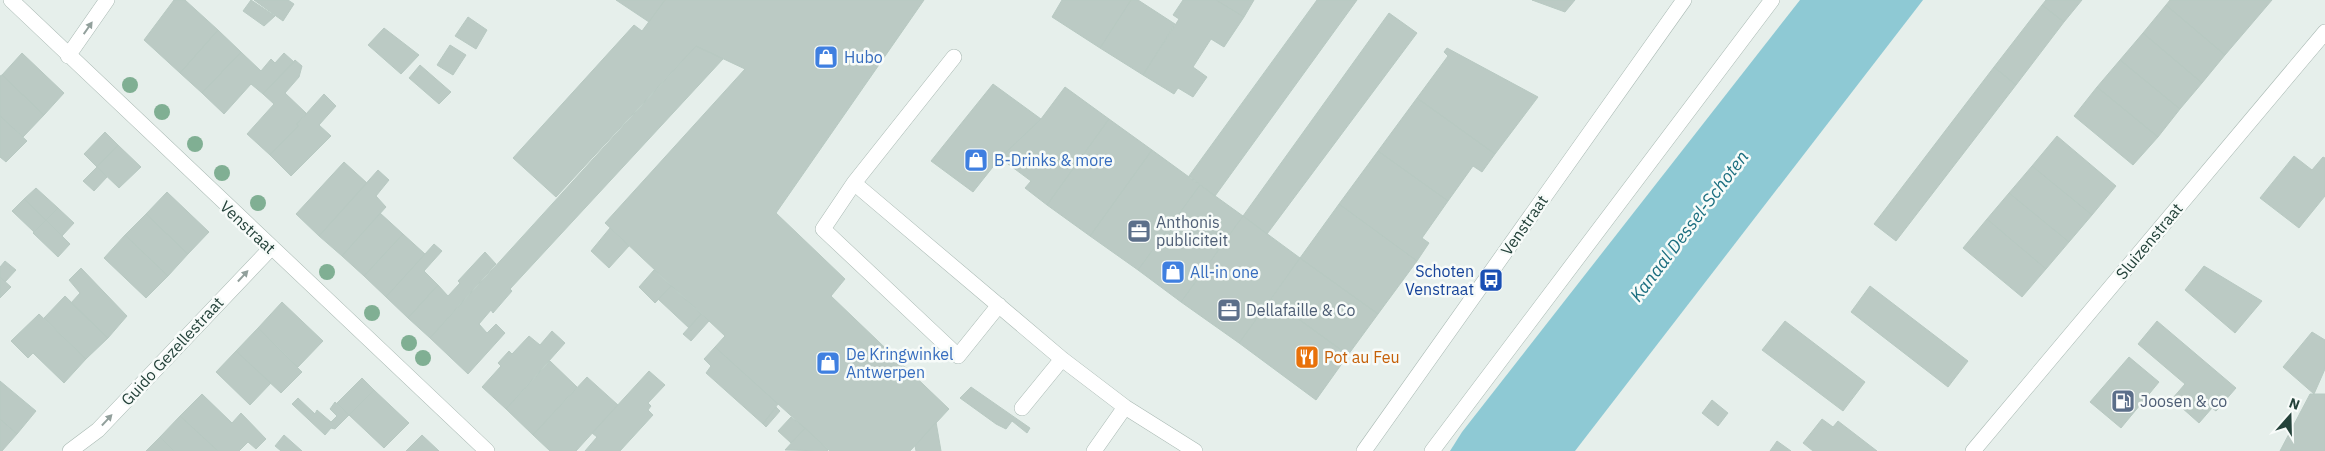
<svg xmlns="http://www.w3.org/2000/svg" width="2325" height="451" font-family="'IBM Plex Sans',sans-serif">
	<rect width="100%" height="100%" fill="#e6efeb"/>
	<!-- water -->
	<path fill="#8ec9d4" d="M1800 0H1923L1575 451H1450L1462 432Z"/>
	<!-- building -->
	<path fill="#bbcac4" stroke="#b8c9c2" d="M174 0H185L218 30 180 73 144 40Z
		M251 0 275 16 264 26 243 11Z
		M254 0H288L294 4 283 21Z
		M616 0H665L649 22Z
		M665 0H924L776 213 845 279 831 296 949 409 910 451H830L715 347 725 336 605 223 745 69 696 46 556 197 513 158 634 25 642 31Z
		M1062 0H1131L1100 48 1052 17Z
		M1131 0H1138L1175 24 1143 75 1100 48Z
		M1183 0H1216L1244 17 1224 47 1211 39 1193 67 1207 77 1193 97 1178 88 1174 94 1143 75 1179 19 1173 15Z
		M1216 0H1254L1244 17Z
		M1317 0H1357L1215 196 1189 176Z
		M1532 0H1575L1565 12Z
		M2046 0H2082L2064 22 2042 5Z
		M2170 0H2272L2225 55 2166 5Z
		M2042 5 2064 22 2016 85 1994 67Z
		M2166 5 2225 55 2202 83 2143 33Z
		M1389 13 1417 33 1267 234 1243 216Z
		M468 17 487 30 476 49 455 36Z
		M384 28 419 55 401 74 368 45Z
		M218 30 241 52 202 93 180 73Z
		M2143 33 2202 83 2180 109 2120 60Z
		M450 45 466 55 453 75 437 65Z
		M696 46 723 59 510 289 512 291 493 313 491 310 479 324 487 333 496 324 505 333 468 374 430 338Z
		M1447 48 1538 97 1495 154 1417 98 1448 56 1444 52Z
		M241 52 261 71 271 59 275 63 284 53 294 62 263 94 251 84 224 114 202 93Z
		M22 53 64 93 44 115 2 75Z
		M295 60 302 66 299 77 285 93 306 113 297 124 298 126 270 155 247 134 274 104 263 94Z
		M2120 60 2180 109 2158 137 2097 87Z
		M420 65 451 92 439 104 409 78Z
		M1994 67 2016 85 1896 241 1874 224Z
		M2 75 44 115 23 137 0 116V76Z
		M993 84 1041 119 1000 158 973 192 931 161Z
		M1065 87 1109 119 1047 205 1025 188 1031 181 1000 158 1041 119Z
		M2097 87 2158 137 2133 165 2074 116Z
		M324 94 336 106 319 125 331 136 291 176 270 155 298 126 297 124Z
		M1417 98 1495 154 1482 172 1473 166 1448 201 1378 151Z
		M0 116 27 141 6 162 0 157Z
		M1109 119 1152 150 1090 236 1047 205Z
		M105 132 118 145 97 167 84 154Z
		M2057 136 2116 186 2092 215 2032 166Z
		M118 145 141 167 119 188 97 167Z
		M1152 150 1200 185 1138 270 1090 236Z
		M1378 151 1448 201 1422 238 1429 243 1417 261 1339 204Z
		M2294 156 2312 170 2323 157 2325 158V196L2299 228 2260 198Z
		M344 162 367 183 319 236 296 214Z
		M2032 166 2092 215 2069 242 2009 193Z
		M97 167 107 177 94 191 83 181Z
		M378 170 389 180 376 196 386 207 342 256 319 236Z
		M1200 185 1243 216 1181 302 1138 270Z
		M36 188 58 208 46 220 24 199Z
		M167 192 209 232 188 254 146 214Z
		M2009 193 2069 242 2046 269 1987 219Z
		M24 199 46 220 34 232 12 211Z
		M1339 204 1417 261 1378 314 1300 258Z
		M58 208 74 223 62 236 46 220Z
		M380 213 403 234 364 276 342 256Z
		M146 214 188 254 168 276 125 235Z
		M1243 216 1300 258 1239 343 1181 302Z
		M1987 219 2046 269 2022 297 1963 248Z
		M46 220 70 244 58 257 33 233Z
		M610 228 629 246 609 268 591 251Z
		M403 234 425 254 386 297 364 276Z
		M125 235 168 276 146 298 104 258Z
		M434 244 442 251 424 271 438 285 408 318 386 297Z
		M485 252 496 264 430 338 408 318 438 285 448 296 460 283 458 281Z
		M1300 258 1378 314 1348 355 1271 299Z
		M5 261 16 270 5 282 0 277V267Z
		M2204 266 2262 301 2235 333 2185 290Z
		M81 268 127 316 108 338 71 303 80 293 69 280Z
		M654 270 671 286 655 303 639 287Z
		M0 277 11 287 0 298Z
		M671 286 701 314 689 328 658 299Z
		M1870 286 1968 361 1948 387 1851 312Z
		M65 296 108 338 86 359 44 318Z
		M1271 299 1348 355 1316 400 1239 343Z
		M282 302 323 341 298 367 258 328Z
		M39 314 86 359 64 383 33 353 28 358 11 341Z
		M701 314 709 321 691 341 683 334Z
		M1785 321 1865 382 1843 411 1762 350Z
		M2157 321 2236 388 2216 411 2212 408 2199 423 2172 399 2185 384 2138 344Z
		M258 328 302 372 281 393 236 351Z
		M552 331 565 343 506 409 482 387 501 366 498 363 509 351 512 354 529 336 540 345Z
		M2312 332 2325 340V369L2314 394 2283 367Z
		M715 347 778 404 763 424 706 373 711 366 704 359Z
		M236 351 271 383 250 405 216 372Z
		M2129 357 2159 382 2121 428 2090 402Z
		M550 361 577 387 533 435 506 409Z
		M649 371 665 385 648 403 651 406 648 410 653 415 620 451H585L597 437 592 433Z
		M587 377 618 405 576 451H550L533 435Z
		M362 378 374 390 349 415 337 403Z
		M0 381 36 411 17 434 0 419Z
		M971 387 1030 428 1027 433 1012 421 1006 429 996 424 960 398Z
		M374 390 409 423 384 448 349 415Z
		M202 394 232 423 241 413 266 439 256 449 248 442 239 451H218L180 416Z
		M2310 394H2325V451H2280Z
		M298 398 315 414 317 410 331 422 337 416 330 409 335 402 349 415 335 429 331 428 325 435 292 404Z
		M1712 400 1728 413 1718 426 1702 413Z
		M776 407 780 411 766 427 763 424Z
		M180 416 218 451H174L160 437Z
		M791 417 805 428 791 443 778 431Z
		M0 419 17 434 2 451H0Z
		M1822 419 1833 427 1838 421 1877 451H1813L1803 443Z
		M936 422 941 451H916L915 446Z
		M805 428 828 450 827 451 785 450Z
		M284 435 302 451H281L275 446Z
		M422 435 439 451H406Z
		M160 437 174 451H146Z
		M1777 441 1791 451H1770Z"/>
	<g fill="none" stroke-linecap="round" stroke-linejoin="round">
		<!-- minor casing -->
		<g stroke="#a8b8b2" stroke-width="16">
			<path id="minor" d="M11 0 487 451
				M68 56 107 0
				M854 183 954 57
				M999 305 958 356 823 229 854 183 1062 359 1125 407 1195 451
				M1022 408 1062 359
				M70 451 98 430 271 248
				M1094 451 1125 407
				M1364 451 1684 0
				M1432 451 1772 0
				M1973 451 2325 32"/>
		</g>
		<!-- minor -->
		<use href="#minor" stroke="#fff" stroke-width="15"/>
	</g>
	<!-- trees -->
	<g fill="#80af93">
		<circle cx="130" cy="85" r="8"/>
		<circle cx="162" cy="112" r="8"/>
		<circle cx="195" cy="144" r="8"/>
		<circle cx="222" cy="173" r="8"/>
		<circle cx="258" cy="203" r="8"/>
		<circle cx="327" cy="272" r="8"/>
		<circle cx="372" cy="313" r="8"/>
		<circle cx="409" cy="343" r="8"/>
		<circle cx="423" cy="358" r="8"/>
	</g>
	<!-- one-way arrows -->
	<defs><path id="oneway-solid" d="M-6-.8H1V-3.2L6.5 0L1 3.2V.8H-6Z" transform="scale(1.25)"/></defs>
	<g fill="#92a09c">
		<use href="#oneway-solid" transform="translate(88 28) rotate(-55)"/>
		<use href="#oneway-solid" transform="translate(243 276) rotate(-47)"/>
		<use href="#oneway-solid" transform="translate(107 420) rotate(-47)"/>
	</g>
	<!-- icons -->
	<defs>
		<g id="shop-square" transform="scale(1.25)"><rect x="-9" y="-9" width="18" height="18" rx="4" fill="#3f7fe0" stroke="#f7fbf9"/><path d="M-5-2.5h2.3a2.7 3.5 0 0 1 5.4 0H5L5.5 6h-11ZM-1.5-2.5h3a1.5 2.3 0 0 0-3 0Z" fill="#fff"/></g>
		<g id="office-square" transform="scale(1.25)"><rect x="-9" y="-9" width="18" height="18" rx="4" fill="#5c6f8a" stroke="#f7fbf9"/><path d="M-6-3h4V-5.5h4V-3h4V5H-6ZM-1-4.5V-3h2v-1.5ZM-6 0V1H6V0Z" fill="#fff"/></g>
		<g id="bus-square" transform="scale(1.25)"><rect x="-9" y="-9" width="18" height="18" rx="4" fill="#1a4fb4" stroke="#f7fbf9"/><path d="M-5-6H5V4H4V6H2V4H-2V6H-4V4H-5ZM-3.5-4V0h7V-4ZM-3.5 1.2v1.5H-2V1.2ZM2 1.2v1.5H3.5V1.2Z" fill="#fff"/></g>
		<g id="restaurant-square" transform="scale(1.25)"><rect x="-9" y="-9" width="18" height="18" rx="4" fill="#e8710a" stroke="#f7fbf9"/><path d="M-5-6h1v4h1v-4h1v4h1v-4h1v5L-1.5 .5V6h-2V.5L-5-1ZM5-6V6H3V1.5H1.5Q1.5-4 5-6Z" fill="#fff"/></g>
		<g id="fuel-square" transform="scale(1.25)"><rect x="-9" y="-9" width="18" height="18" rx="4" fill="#5c6f8a" stroke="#f7fbf9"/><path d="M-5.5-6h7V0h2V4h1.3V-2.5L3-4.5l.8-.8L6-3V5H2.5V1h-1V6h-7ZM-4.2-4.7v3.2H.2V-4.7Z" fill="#fff"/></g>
	</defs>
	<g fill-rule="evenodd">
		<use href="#shop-square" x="826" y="57"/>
		<use href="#shop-square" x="976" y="160"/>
		<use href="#office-square" x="1139" y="231"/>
		<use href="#shop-square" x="1173" y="272"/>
		<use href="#bus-square" x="1491" y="280"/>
		<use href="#office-square" x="1229" y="310"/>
		<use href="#restaurant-square" x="1307" y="357"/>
		<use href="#shop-square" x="828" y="363"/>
		<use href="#fuel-square" x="2123" y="401"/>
	</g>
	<g text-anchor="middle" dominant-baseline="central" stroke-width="5" stroke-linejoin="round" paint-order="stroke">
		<!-- shop labels -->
		<g font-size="16" fill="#366cbe" stroke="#f7fbf9" text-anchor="start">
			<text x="844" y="57">Hubo</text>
			<text x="994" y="160">B-Drinks &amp; more</text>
			<text x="1190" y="272">All-in one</text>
			<text x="846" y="354">De Kringwinkel<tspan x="846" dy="18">Antwerpen</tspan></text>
		</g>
		<!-- service labels -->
		<g font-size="16" fill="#4e5e75" stroke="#f7fbf9" text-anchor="start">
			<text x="1156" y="222">Anthonis<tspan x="1156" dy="18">publiciteit</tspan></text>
			<text x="1246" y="310">Dellafaille &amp; Co</text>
			<text x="2140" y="401">Joosen &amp; co</text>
		</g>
		<!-- street labels -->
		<g font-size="16" fill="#24423a" stroke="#f7fbf9">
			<text transform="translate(1524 225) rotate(-55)">Venstraat</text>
			<text transform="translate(248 227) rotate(43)">Venstraat</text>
			<text transform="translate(2149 241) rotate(-50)">Sluizenstraat</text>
			<text transform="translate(172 351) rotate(-47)">Guido Gezellestraat</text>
		</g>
		<!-- transit labels -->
		<g font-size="16" fill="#164399" stroke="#f7fbf9" text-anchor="end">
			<text x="1474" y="271">Schoten<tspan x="1474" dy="18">Venstraat</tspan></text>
		</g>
		<!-- food labels -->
		<g font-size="16" fill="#c56008" stroke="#f7fbf9" text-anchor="start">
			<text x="1324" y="357">Pot au Feu</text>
		</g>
		<!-- water labels -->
		<g font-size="18" font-style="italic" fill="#1c6f80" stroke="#f7fbf9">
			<text transform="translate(1689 226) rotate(-53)">Kanaal Dessel-Schoten</text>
		</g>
	</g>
	<!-- north arrow -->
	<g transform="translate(2290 416) rotate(20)" stroke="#f7fbf9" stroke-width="4" paint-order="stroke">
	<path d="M0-4L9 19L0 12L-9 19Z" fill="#24423a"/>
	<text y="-8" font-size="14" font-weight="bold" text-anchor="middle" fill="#24423a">N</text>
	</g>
</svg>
